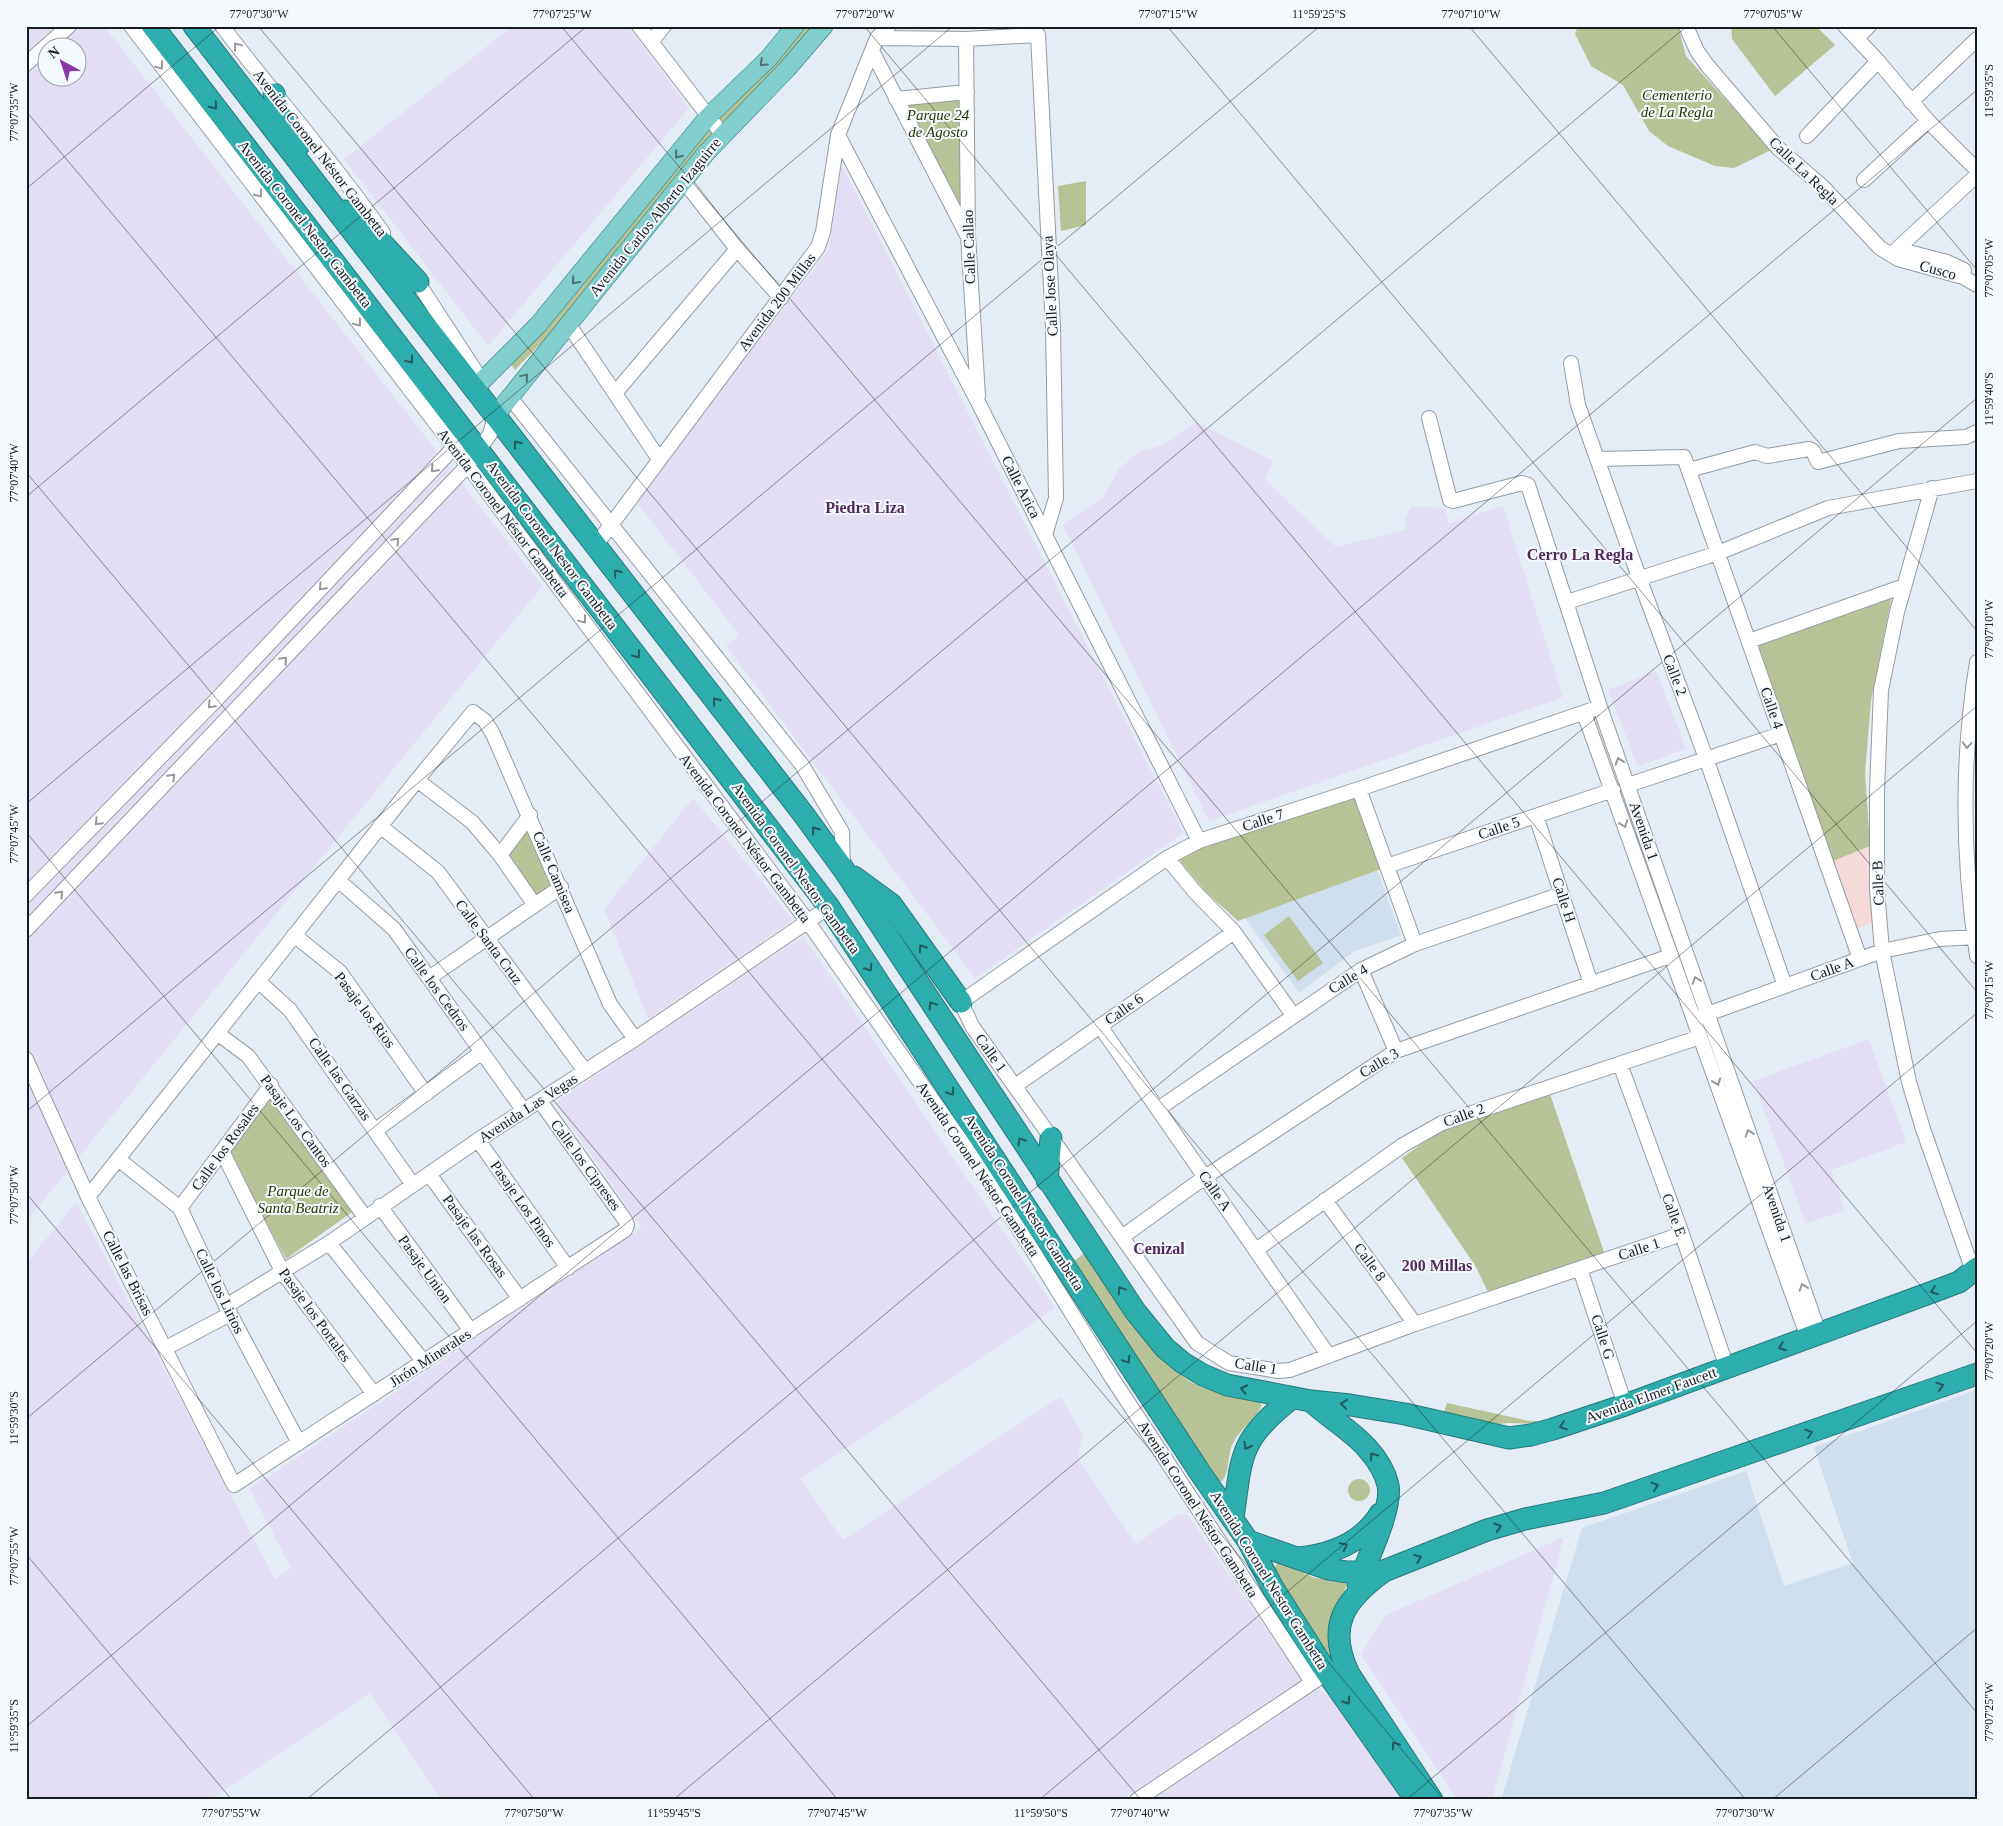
<svg xmlns="http://www.w3.org/2000/svg" width="2003" height="1826" font-family="'Times New Roman',serif">
	<rect width="100%" height="100%" fill="#e4ecf5"/>
	<!-- built -->
	<path fill="#d0dfed" d="M1377 870 1401 935 1355 951 1299 993 1245 918Z
		M1977 1390V1800H1501L1582 1528 1746 1471 1784 1586 1853 1563 1814 1447Z"/>
	<!-- industrial -->
	<path fill="#e3def4" fill-rule="evenodd" d="M26 26H104L542 586 26 1222ZM48 48H78V78H48Z
		M513 26H628L689 108 488 346 344 159Z
		M842 166 1183 833 975 978 726 646 739 635 636 501 829 249Z
		M1196 422 1273 461 1265 480 1336 547 1406 530 1405 519 1412 506 1445 508 1449 523 1503 506 1563 697 1209 821 1063 525 1103 498 1119 469 1139 452 1164 445Z
		M1656 671 1686 748 1638 767 1608 690Z
		M693 798 793 920 648 1019 604 909Z
		M803 936 1055 1308 800 1479 843 1540 1060 1397 1083 1434 1078 1459 1136 1544 1178 1515H1188L1301 1680 1121 1800H442L370 1693 209 1800H26V1264L76 1202 275 1579 291 1568 250 1489 642 1228 555 1103Z
		M1869 1039 1906 1142 1831 1170 1845 1210 1806 1224 1753 1081Z
		M1564 1537 1492 1800H1458L1361 1654 1386 1615Z
		M1318 1689 1331 1698 1402 1800H1153Z"/>
	<!-- medical -->
	<path fill="#f5dada" d="M1870 846 1872 922 1857 929 1833 861Z"/>
	<!-- green -->
	<path fill="#b7c396" d="M803 26H815L550 334 515 370 510 363 699 137Z
		M1578 26H1678L1686 56 1771 150 1734 168 1715 166 1668 146 1649 131 1623 85 1591 66 1575 34Z
		M1731 26H1816L1835 45 1775 96 1732 39Z
		M957 98 960 100 962 206 960 209 904 101Z
		M1086 181V225L1061 231 1058 186Z
		M1892 595 1871 701 1865 772 1870 846 1833 861 1757 642Z
		M1353 793 1381 869 1238 921 1206 892 1176 856Z
		M528 825 552 887 534 896 503 852Z
		M1289 916 1323 963 1298 981 1264 935Z
		M1550 1094 1605 1255 1488 1292 1476 1267 1402 1158 1438 1132Z
		M269 1096 355 1210 286 1259 227 1151Z
		M1085 1253C1114 1295 1145 1356 1191 1382 1211 1393 1234 1397 1257 1401L1262 1405C1260 1413 1239 1431 1233 1443 1227 1455 1230 1472 1222 1481H1216L1074 1261Z
		M1447 1403 1529 1421H1543L1587 1409 1540 1424 1509 1423 1488 1425 1443 1415Z
		M1348 1490a11 11 0 1 1 22 0a11 11 0 1 1-22 0Z
		M1278 1562 1315 1578 1345 1583 1347 1585 1331 1620 1339 1671 1305 1622 1274 1570Z"/>
	<g fill="none" stroke-linecap="round" stroke-linejoin="round">
		<!-- minor casing -->
		<g stroke="#949ca4" stroke-width="16">
			<path id="minor" d="M131 26 454 447 808 922 967 1149 1030 1246 1112 1378 1312 1682
				M222 26C275 96 333 161 383 233
				M639 26 722 134
				M1686 26 1697 51 1707 65 1778 148 1823 187 1880 248 1898 259 1963 277 1977 285
				M1845 26 1878 61 1928 121 1977 170
				M1038 35 1053 327 1056 498 1045 535
				M877 38 966 39 1038 35
				M1857 38 1869 26
				M966 39 968 236 978 396
				M651 42 664 26
				M872 51 967 235
				M26 64 69 26
				M896 99 967 92
				M1911 102 1977 39
				M838 135 978 402 1199 841
				M1807 136 1878 61
				M683 180 737 249 781 298
				M1864 180 1928 121
				M1964 270 1947 262 1897 249 1977 175
				M413 275 482 381
				M569 325 659 459
				M1571 363 1578 405 1640 580 1706 758 1785 986
				M616 392 737 249
				M509 396 802 765 842 832 843 867
				M1429 418 1450 500 1453 501 1522 483 1528 485 1600 707 1819 1333
				M1599 459 1684 457 1860 959
				M1689 470 1755 452 1767 456 1809 449 1813 451 1818 462 1899 441 1966 437 1977 432
				M1932 488 1897 612 1881 690 1877 791V889L1882 951 1909 1082 1923 1129 1973 1271
				M596 545 818 247 823 232 838 135 877 38 889 26
				M1567 602 1718 553 1828 508 1977 481
				M1749 641 1904 586
				M1977 662C1961 760 1962 857 1977 956
				M1600 707 1359 789 1199 841 1167 858 961 1002 972 1026 1197 1343 1229 1363 1279 1371 1290 1370 1415 1324 1682 1234
				M1584 713 1808 1338
				M417 780 472 822 500 855 534 904
				M1628 785 1781 734
				M1359 789 1415 944
				M1536 816 1591 984
				M380 826 438 872 585 1071
				M500 855 530 815
				M1167 858 1195 892 1234 932 1293 1015
				M1387 866 1613 790
				M338 880 394 929 524 1111
				M26 895 216 700 460 441
				M26 930 468 465 490 434 495 416
				M294 935 340 972 426 1094
				M1361 970 1396 1051
				M429 978 561 887
				M258 981 290 1010 413 1185
				M1699 1017 1882 951 1940 939 1977 937
				M1100 1026 1329 1356
				M217 1033 248 1056 365 1217
				M26 1059 88 1197 234 1485 625 1230 627 1225 625 1220 540 1101
				M1620 1064 1682 1234 1727 1368
				M1015 1086 1234 932
				M1158 1109 1361 970 1415 944 1562 894
				M376 1130 482 1052
				M478 1140 568 1268
				M222 1151 283 1273 374 1394
				M118 1159 180 1208 226 1306 299 1443
				M429 1174 520 1299
				M88 1197 417 780 473 712 485 721 493 734 610 1004 635 1039
				M1325 1200 1415 1324
				M380 1206 471 1331
				M180 1208 271 1085
				M1122 1237 1205 1177 1396 1051 1670 956
				M329 1243 424 1362
				M1256 1250 1403 1145 1442 1123 1700 1037
				M1580 1269 1625 1405
				M226 1306 329 1243 478 1140 635 1039 829 907
				M166 1348 230 1314
				M1137 1800 1319 1678"/>
		</g>
		<!-- major casing -->
		<g stroke="#267a79" stroke-width="19">
			<path id="major" d="M482 381 538 325 708 117 769 58 795 26
				M495 416 706 153 787 69 824 26"/>
		</g>
		<!-- highway casing -->
		<g stroke="#267a79" stroke-width="23">
			<path id="highway" d="M153 26 829 907 1201 1474 1248 1541 1273 1588 1327 1673 1416 1800
				M194 26 804 815 844 870 1135 1311 1165 1348 1183 1363 1203 1375 1227 1385 1311 1401 1350 1405 1405 1414 1509 1438 1531 1435 1553 1429 1625 1405 1935 1291 1959 1282 1977 1268
				M274 94 278 111 299 145
				M345 211 368 228 418 282
				M854 877 891 904 961 1002
				M1047 1180 1051 1138
				M1311 1401C1329 1418 1351 1430 1367 1448 1376 1458 1385 1472 1388 1485 1393 1507 1367 1561 1358 1584
				M1233 1518C1242 1456 1238 1440 1292 1398
				M1248 1541 1328 1569 1347 1572 1384 1571 1487 1530 1525 1519 1604 1503 1977 1374
				M1298 1558C1330 1555 1362 1543 1380 1514
				M1384 1571C1344 1600 1326 1626 1349 1674L1432 1800"/>
		</g>
		<!-- minor -->
		<use href="#minor" stroke="#fff" stroke-width="14"/>
		<!-- major -->
		<use href="#major" stroke="#81cecd" stroke-width="18"/>
		<!-- highway -->
		<use href="#highway" stroke="#2dadab" stroke-width="21"/>
	</g>
	<!-- one-way arrows -->
	<defs><path id="oneway-chevron" d="M-2-3.5L2.5 0L-2 3.5" fill="none" stroke-width="1.6" stroke-linecap="round" stroke-linejoin="round" transform="scale(1.25)"/></defs>
	<g stroke="#979899">
		<use href="#oneway-chevron" transform="translate(237 46) rotate(-127)"/>
		<use href="#oneway-chevron" transform="translate(160 66) rotate(53)"/>
		<use href="#oneway-chevron" transform="translate(259 194) rotate(52)"/>
		<use href="#oneway-chevron" transform="translate(358 323) rotate(52)"/>
		<use href="#oneway-chevron" transform="translate(434 469) rotate(133)"/>
		<use href="#oneway-chevron" transform="translate(396 541) rotate(-47)"/>
		<use href="#oneway-chevron" transform="translate(322 587) rotate(133)"/>
		<use href="#oneway-chevron" transform="translate(583 620) rotate(53)"/>
		<use href="#oneway-chevron" transform="translate(284 660) rotate(-47)"/>
		<use href="#oneway-chevron" transform="translate(211 705) rotate(134)"/>
		<use href="#oneway-chevron" transform="translate(1967 745) rotate(94)"/>
		<use href="#oneway-chevron" transform="translate(1619 761) rotate(-109)"/>
		<use href="#oneway-chevron" transform="translate(172 777) rotate(-46)"/>
		<use href="#oneway-chevron" transform="translate(98 822) rotate(134)"/>
		<use href="#oneway-chevron" transform="translate(1624 824) rotate(71)"/>
		<use href="#oneway-chevron" transform="translate(60 894) rotate(-46)"/>
		<use href="#oneway-chevron" transform="translate(1696 980) rotate(-109)"/>
		<use href="#oneway-chevron" transform="translate(1717 1082) rotate(70)"/>
		<use href="#oneway-chevron" transform="translate(1749 1133) rotate(-109)"/>
		<use href="#oneway-chevron" transform="translate(1803 1287) rotate(-109)"/>
	</g>
	<g stroke="#4c7475">
		<use href="#oneway-chevron" transform="translate(763 63) rotate(136)"/>
		<use href="#oneway-chevron" transform="translate(678 155) rotate(129)"/>
		<use href="#oneway-chevron" transform="translate(575 281) rotate(130)"/>
		<use href="#oneway-chevron" transform="translate(525 377) rotate(-50)"/>
	</g>
	<g stroke="#215d5d">
		<use href="#oneway-chevron" transform="translate(214 106) rotate(52)"/>
		<use href="#oneway-chevron" transform="translate(410 360) rotate(52)"/>
		<use href="#oneway-chevron" transform="translate(517 444) rotate(-128)"/>
		<use href="#oneway-chevron" transform="translate(617 573) rotate(-128)"/>
		<use href="#oneway-chevron" transform="translate(637 655) rotate(53)"/>
		<use href="#oneway-chevron" transform="translate(716 701) rotate(-128)"/>
		<use href="#oneway-chevron" transform="translate(815 830) rotate(-126)"/>
		<use href="#oneway-chevron" transform="translate(922 948) rotate(-125)"/>
		<use href="#oneway-chevron" transform="translate(869 968) rotate(57)"/>
		<use href="#oneway-chevron" transform="translate(932 1005) rotate(-123)"/>
		<use href="#oneway-chevron" transform="translate(951 1092) rotate(56)"/>
		<use href="#oneway-chevron" transform="translate(1021 1141) rotate(-123)"/>
		<use href="#oneway-chevron" transform="translate(1121 1290) rotate(-124)"/>
		<use href="#oneway-chevron" transform="translate(1934 1291) rotate(160)"/>
		<use href="#oneway-chevron" transform="translate(1782 1347) rotate(160)"/>
		<use href="#oneway-chevron" transform="translate(1127 1360) rotate(57)"/>
		<use href="#oneway-chevron" transform="translate(1940 1386) rotate(-18)"/>
		<use href="#oneway-chevron" transform="translate(1244 1389) rotate(-168)"/>
		<use href="#oneway-chevron" transform="translate(1344 1404) rotate(-174)"/>
		<use href="#oneway-chevron" transform="translate(1563 1426) rotate(161)"/>
		<use href="#oneway-chevron" transform="translate(1809 1433) rotate(-19)"/>
		<use href="#oneway-chevron" transform="translate(1247 1446) rotate(117)"/>
		<use href="#oneway-chevron" transform="translate(1373 1456) rotate(-125)"/>
		<use href="#oneway-chevron" transform="translate(1655 1486) rotate(-19)"/>
		<use href="#oneway-chevron" transform="translate(1498 1527) rotate(-16)"/>
		<use href="#oneway-chevron" transform="translate(1344 1546) rotate(-27)"/>
		<use href="#oneway-chevron" transform="translate(1418 1558) rotate(-22)"/>
		<use href="#oneway-chevron" transform="translate(1347 1701) rotate(55)"/>
		<use href="#oneway-chevron" transform="translate(1395 1745) rotate(-124)"/>
	</g>
	<!-- ticks -->
	<path fill="none" stroke="#181b1d" stroke-width="1" stroke-opacity="0.45" d="M258 26 1746 1800M561 26 1977 1713M864 26 1977 1353M1167 26 1977 992M1469 26 1977 631M1772 26 1977 270M26 111 1444 1800M26 189 220 26M26 472 1141 1800M26 497 587 26M26 804 953 26M26 832 838 1800M26 1112 1320 26M26 1193 535 1800M26 1419 1687 26M26 1554 232 1800M26 1727 1977 90M306 1800 1977 398M673 1800 1977 706M1039 1800 1977 1013M1406 1800 1977 1321M1772 1800 1977 1628"/>
	<g text-anchor="middle" dominant-baseline="central" stroke-width="4" stroke-linejoin="round" paint-order="stroke">
		<!-- park labels -->
		<g font-size="15" font-style="italic" fill="#2c3502" stroke="#f4f9fe">
			<text x="1677" y="95">Cementerio<tspan x="1677" dy="17">de La Regla</tspan></text>
			<text x="938" y="115">Parque 24<tspan x="938" dy="17">de Agosto</tspan></text>
			<text x="298" y="1191">Parque de<tspan x="298" dy="17">Santa Beatriz</tspan></text>
		</g>
		<!-- street labels -->
		<g font-size="15" fill="#181b1d" stroke="#f4f9fe">
			<text transform="translate(320 153) rotate(52)">Avenida Coronel Néstor Gambetta</text>
			<text transform="translate(1804 171) rotate(44)">Calle La Regla</text>
			<text transform="translate(655 217) rotate(-51)">Avenida Carlos Alberto Izaguirre</text>
			<text transform="translate(305 224) rotate(52)">Avenida Coronel Nestor Gambetta</text>
			<text transform="translate(969 247) rotate(-92)">Calle Callao</text>
			<text transform="translate(1938 270) rotate(16)">Cusco</text>
			<text transform="translate(1050 286) rotate(-93)">Calle Jose Olaya</text>
			<text transform="translate(777 302) rotate(-53)">Avenida 200 Millas</text>
			<text transform="translate(1021 487) rotate(63)">Calle Arica</text>
			<text transform="translate(503 513) rotate(53)">Avenida Coronel Néstor Gambetta</text>
			<text transform="translate(552 545) rotate(53)">Avenida Coronel Nestor Gambetta</text>
			<text transform="translate(1675 675) rotate(69)">Calle 2</text>
			<text transform="translate(1772 708) rotate(71)">Calle 4</text>
			<text transform="translate(1263 820) rotate(-18)">Calle 7</text>
			<text transform="translate(1499 828) rotate(-19)">Calle 5</text>
			<text transform="translate(1644 831) rotate(71)">Avenida 1</text>
			<text transform="translate(745 838) rotate(53)">Avenida Coronel Néstor Gambetta</text>
			<text transform="translate(796 868) rotate(54)">Avenida Coronel Nestor Gambetta</text>
			<text transform="translate(554 872) rotate(67)">Calle Camisea</text>
			<text transform="translate(1878 883) rotate(-92)">Calle B</text>
			<text transform="translate(1564 900) rotate(72)">Calle H</text>
			<text transform="translate(489 942) rotate(53)">Calle Santa Cruz</text>
			<text transform="translate(1832 969) rotate(-20)">Calle A</text>
			<text transform="translate(1348 979) rotate(-31)">Calle 4</text>
			<text transform="translate(437 989) rotate(54)">Calle los Cedros</text>
			<text transform="translate(1124 1009) rotate(-35)">Calle 6</text>
			<text transform="translate(365 1010) rotate(53)">Pasaje los Rios</text>
			<text transform="translate(991 1053) rotate(55)">Calle 1</text>
			<text transform="translate(1379 1063) rotate(-31)">Calle 3</text>
			<text transform="translate(340 1079) rotate(55)">Calle las Garzas</text>
			<text transform="translate(528 1108) rotate(-33)">Avenida Las Vegas</text>
			<text transform="translate(1464 1115) rotate(-20)">Calle 2</text>
			<text transform="translate(296 1121) rotate(54)">Pasaje Los Cantos</text>
			<text transform="translate(225 1147) rotate(-54)">Calle los Rosales</text>
			<text transform="translate(586 1165) rotate(54)">Calle los Cipreses</text>
			<text transform="translate(978 1169) rotate(56)">Avenida Coronel Néstor Gambetta</text>
			<text transform="translate(1215 1191) rotate(55)">Calle A</text>
			<text transform="translate(1024 1202) rotate(57)">Avenida Coronel Nestor Gambetta</text>
			<text transform="translate(523 1204) rotate(55)">Pasaje Los Pinos</text>
			<text transform="translate(1777 1213) rotate(71)">Avenida 1</text>
			<text transform="translate(1674 1215) rotate(70)">Calle E</text>
			<text transform="translate(475 1236) rotate(54)">Pasaje las Rosas</text>
			<text transform="translate(1639 1249) rotate(-18)">Calle 1</text>
			<text transform="translate(1370 1262) rotate(54)">Calle 8</text>
			<text transform="translate(425 1269) rotate(54)">Pasaje Union</text>
			<text transform="translate(128 1273) rotate(63)">Calle las Brisas</text>
			<text transform="translate(220 1291) rotate(64)">Calle los Lirios</text>
			<text transform="translate(315 1315) rotate(54)">Pasaje los Portales</text>
			<text transform="translate(1603 1337) rotate(72)">Calle G</text>
			<text transform="translate(430 1358) rotate(-33)">Jirón Minerales</text>
			<text transform="translate(1256 1366) rotate(9)">Calle 1</text>
			<text transform="translate(1651 1395) rotate(-20)">Avenida Elmer Faucett</text>
			<text transform="translate(1198 1509) rotate(57)">Avenida Coronel Néstor Gambetta</text>
			<text transform="translate(1269 1580) rotate(58)">Avenida Coronel Nestor Gambetta</text>
		</g>
		<!-- neighbourhood labels -->
		<g font-size="16" font-weight="bold" fill="#51295f" stroke="#f4f9fe">
			<text x="865" y="507">Piedra Liza</text>
			<text x="1580" y="554">Cerro La Regla</text>
			<text x="1159" y="1248">Cenizal</text>
			<text x="1437" y="1265">200 Millas</text>
		</g>
	</g>
	<!-- border -->
	<rect width="2003" height="1826" fill="none" stroke="#f4f9fe" stroke-width="55"/>
	<!-- north arrow -->
	<g transform="translate(62 62) rotate(320)"><circle r="24" fill="#f4f9fe" stroke="#9ca0a4"/>
	<path d="M0-4L9 19L0 12L-9 19Z" fill="#8a37a5"/>
	<text y="-8" font-size="14" font-weight="bold" text-anchor="middle" fill="#181b1d">N</text>
	</g>
	<rect x="28" y="28" width="1948" height="1770" fill="none" stroke="#181b1d" stroke-width="2"/>
	<g font-size="12" text-anchor="middle" fill="#181b1d">
		<text x="259" y="18">77°07'30"W</text>
		<text x="562" y="18">77°07'25"W</text>
		<text x="865" y="18">77°07'20"W</text>
		<text x="1168" y="18">77°07'15"W</text>
		<text x="1319" y="18">11°59'25"S</text>
		<text x="1471" y="18">77°07'10"W</text>
		<text x="1773" y="18">77°07'05"W</text>
		<text transform="translate(1989 91) rotate(-90)" y="4">11°59'35"S</text>
		<text transform="translate(14 112) rotate(-90)" y="4">77°07'35"W</text>
		<text transform="translate(1989 268) rotate(-90)" y="4">77°07'05"W</text>
		<text transform="translate(1989 399) rotate(-90)" y="4">11°59'40"S</text>
		<text transform="translate(14 473) rotate(-90)" y="4">77°07'40"W</text>
		<text transform="translate(1989 629) rotate(-90)" y="4">77°07'10"W</text>
		<text transform="translate(14 834) rotate(-90)" y="4">77°07'45"W</text>
		<text transform="translate(1989 990) rotate(-90)" y="4">77°07'15"W</text>
		<text transform="translate(14 1195) rotate(-90)" y="4">77°07'50"W</text>
		<text transform="translate(1989 1351) rotate(-90)" y="4">77°07'20"W</text>
		<text transform="translate(14 1418) rotate(-90)" y="4">11°59'30"S</text>
		<text transform="translate(14 1556) rotate(-90)" y="4">77°07'55"W</text>
		<text transform="translate(1989 1712) rotate(-90)" y="4">77°07'25"W</text>
		<text transform="translate(14 1726) rotate(-90)" y="4">11°59'35"S</text>
		<text x="231" y="1817">77°07'55"W</text>
		<text x="534" y="1817">77°07'50"W</text>
		<text x="674" y="1817">11°59'45"S</text>
		<text x="837" y="1817">77°07'45"W</text>
		<text x="1041" y="1817">11°59'50"S</text>
		<text x="1140" y="1817">77°07'40"W</text>
		<text x="1443" y="1817">77°07'35"W</text>
		<text x="1745" y="1817">77°07'30"W</text>
	</g>
</svg>
